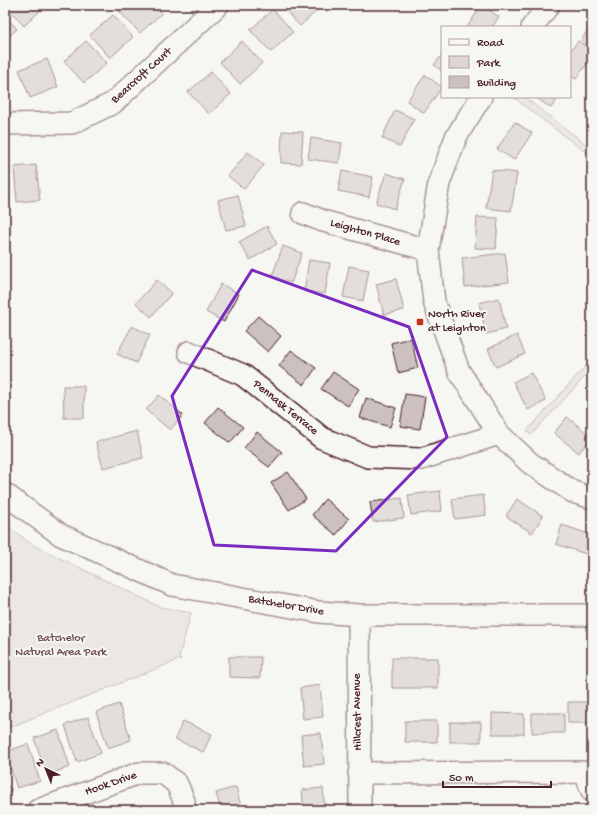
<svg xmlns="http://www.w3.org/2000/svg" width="597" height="815" font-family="'Gochi Hand',sans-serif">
	<rect width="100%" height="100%" fill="#f6f6f2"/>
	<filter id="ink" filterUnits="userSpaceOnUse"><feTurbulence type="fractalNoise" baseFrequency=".025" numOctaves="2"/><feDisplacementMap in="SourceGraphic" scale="8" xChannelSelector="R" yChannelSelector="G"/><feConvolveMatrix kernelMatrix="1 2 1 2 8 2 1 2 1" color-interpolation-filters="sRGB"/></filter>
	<g filter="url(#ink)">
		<!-- green -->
		<path fill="#ddd6d5" stroke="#947a80" d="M513 97H524L592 149V157Z
			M592 359V369L531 435 527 431Z
			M5 524 31 544 160 607 191 613 179 657 181 659 5 729Z"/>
		<!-- building -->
		<path fill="#ccc1c0" stroke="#4a1f2b" d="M5 5H46L24 26Z
			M126 5H155L162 13 140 33 119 11Z
			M280 5H321L322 6 300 26Z
			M482 5 499 17 492 27H467Z
			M273 9 293 32 271 52 250 30Z
			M113 15 133 37 110 58 90 35Z
			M5 16 17 29 5 40Z
			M592 24V49L581 40Z
			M86 41 107 63 84 83 64 61Z
			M242 41 262 63 240 84 220 62Z
			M578 41 592 51V57L576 79 570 75V52Z
			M442 55V71L434 65Z
			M47 59 58 87 30 98 19 70Z
			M211 72 231 94 209 114 188 92Z
			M425 75 442 87 424 113 407 101Z
			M535 97H559L551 108Z
			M395 110 414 119 400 147 382 138Z
			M515 122 532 133 514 160 497 149Z
			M282 131 303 132 301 164 281 163Z
			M311 138 342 143 339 163 308 159Z
			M248 152 264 165 244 189 228 176Z
			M36 165 40 200 17 202 14 167Z
			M492 170 517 173 511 211 486 208Z
			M342 171 373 177 369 197 338 191Z
			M386 173 405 179 395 209 376 203Z
			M238 195 246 226 226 230 218 200Z
			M477 217 498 218 496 249 475 248Z
			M267 226 277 244 250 260 239 242Z
			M283 246 302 253 291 283 272 276Z
			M505 253 509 282 465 287 462 258Z
			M309 260 330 263 325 294 304 291Z
			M349 266 369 270 363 301 343 297Z
			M396 279 404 310 384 315 376 284Z
			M157 280 172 293 151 317 136 303Z
			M221 284 239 294 224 322 206 312Z
			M499 298 506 329 486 334 479 303Z
			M258 316 281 336 268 352 244 331Z
			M132 326 150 335 136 363 117 354Z
			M517 335 525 354 496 367 488 349Z
			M411 338 418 368 398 373 391 343Z
			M291 350 316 368 304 385 279 366Z
			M333 372 359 389 348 406 321 389Z
			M531 373 546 401 528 410 513 382Z
			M63 386H84V418H64Z
			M405 394 425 397 420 429 400 426Z
			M159 395 183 415 170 430 146 410Z
			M366 398 396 408 390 427 360 418Z
			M218 407 243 427 230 443 205 423Z
			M567 417 592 437 579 453 554 433Z
			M137 431 143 458 103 468 96 442Z
			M257 432 282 452 269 467 244 448Z
			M288 472 306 499 289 510 271 483Z
			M440 491 442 511 411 515 408 495Z
			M483 495 486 515 455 519 452 499Z
			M402 498 404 518 373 522 370 502Z
			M325 499 349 519 336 535 312 515Z
			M517 499 543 516 532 533 506 516Z
			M562 525 592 535 586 554 556 544Z
			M229 657H261L260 678 229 677Z
			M392 658H438V688H392Z
			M320 685 323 717 303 719 300 688Z
			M568 702H592V723H568Z
			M119 704 131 740 108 748 96 712Z
			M492 713 524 714V734H492Z
			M532 713H564V733H532Z
			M88 717 101 753 77 762 65 725Z
			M183 721 212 734 203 752 175 739Z
			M405 721H437V742H405Z
			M450 722H481V742H450Z
			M58 730 70 767 47 775 34 738Z
			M321 733 324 764 304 766 301 735Z
			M28 744 40 781 17 788 5 752Z
			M5 783 12 790 5 797Z
			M236 787 242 810H221L216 793Z
			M323 788 325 810H304L302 790Z
			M481 808V810H450L449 809Z"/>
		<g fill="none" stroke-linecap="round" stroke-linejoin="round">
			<!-- minor casing -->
			<g stroke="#4a1f2b" stroke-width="24">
				<path id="minor" d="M532 27 549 5
					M481 97 456 137 439 183 428 250 434 302 459 371 499 434 530 463 573 492 592 498
					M5 124 72 123 113 103 218 5
					M303 213 323 221 428 250
					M189 352 243 375 322 438 368 457 421 459 499 434
					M5 494 61 535 172 585 319 612 359 615H592
					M359 615 360 810
					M359 773 585 772 592 791
					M38 810 139 773H163L177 784 184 801V810"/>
			</g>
			<!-- minor -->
			<use href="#minor" stroke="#f6f6f2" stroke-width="21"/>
		</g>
	</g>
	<!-- marked area -->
	<path d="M0 0H597V815H0ZM252 270 409 327 447 437 336 551 214 545 172 396Z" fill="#f6f6f2" fill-opacity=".55" fill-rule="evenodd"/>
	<path fill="none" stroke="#7b2cbf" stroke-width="3" stroke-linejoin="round" d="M252 270 409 327 447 437 336 551 214 545 172 396Z"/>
	<!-- markers -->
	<rect fill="#c8321e" stroke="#f6f6f2" stroke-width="1.5" x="416" y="318" width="8" height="8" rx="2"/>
	<g text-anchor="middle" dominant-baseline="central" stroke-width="4" stroke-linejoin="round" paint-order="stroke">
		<!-- street labels -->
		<g font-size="12" fill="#4a1f2b" stroke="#f6f6f2">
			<text transform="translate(142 76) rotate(-42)">Bearcroft Court</text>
			<text transform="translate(365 233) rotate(16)">Leighton Place</text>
			<text transform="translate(285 408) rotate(39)">Pennask Terrace</text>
			<text transform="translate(286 606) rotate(10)">Batchelor Drive</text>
			<text transform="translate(358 712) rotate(-91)">Hillcrest Avenue</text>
			<text transform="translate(111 784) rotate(-19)">Hook Drive</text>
		</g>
		<!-- poi labels -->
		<g font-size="12" fill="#4a1f2b" stroke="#f6f6f2" text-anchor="start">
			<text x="428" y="315">North River<tspan x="428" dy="14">at Leighton</tspan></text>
		</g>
		<!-- park labels -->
		<g font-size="12" fill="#6f4d56" stroke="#f6f6f2">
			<text x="61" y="639">Batchelor<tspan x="61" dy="14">Natural Area Park</tspan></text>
		</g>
	</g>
	<!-- margin -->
	<rect width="597" height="815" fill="none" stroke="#f6f6f2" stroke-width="20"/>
	<rect x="10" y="10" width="577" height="795" fill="none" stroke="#4a1f2b" stroke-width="1.5" filter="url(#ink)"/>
	<!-- legend -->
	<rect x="441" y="26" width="130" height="72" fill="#f6f6f2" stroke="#b1a0a2"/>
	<rect x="449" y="39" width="20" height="6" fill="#f6f6f2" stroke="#b1a0a2"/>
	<text x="477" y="46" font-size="12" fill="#4a1f2b">Road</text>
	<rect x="449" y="56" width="20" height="12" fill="#ddd6d5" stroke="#b1a0a2"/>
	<text x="477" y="66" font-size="12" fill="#4a1f2b">Park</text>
	<rect x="449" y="76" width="20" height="12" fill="#ccc1c0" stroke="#b1a0a2"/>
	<text x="477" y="86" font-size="12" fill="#4a1f2b">Building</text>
	<!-- north arrow -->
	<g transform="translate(46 769) rotate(317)" stroke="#f6f6f2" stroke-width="3" paint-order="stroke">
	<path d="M0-3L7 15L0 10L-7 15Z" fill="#4a1f2b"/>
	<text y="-6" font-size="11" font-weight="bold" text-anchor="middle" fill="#4a1f2b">N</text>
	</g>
	<!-- scale -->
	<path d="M443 781v6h108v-6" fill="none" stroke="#4a1f2b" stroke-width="2"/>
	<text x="449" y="781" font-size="12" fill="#4a1f2b" stroke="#f6f6f2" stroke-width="3" paint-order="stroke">50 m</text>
</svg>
